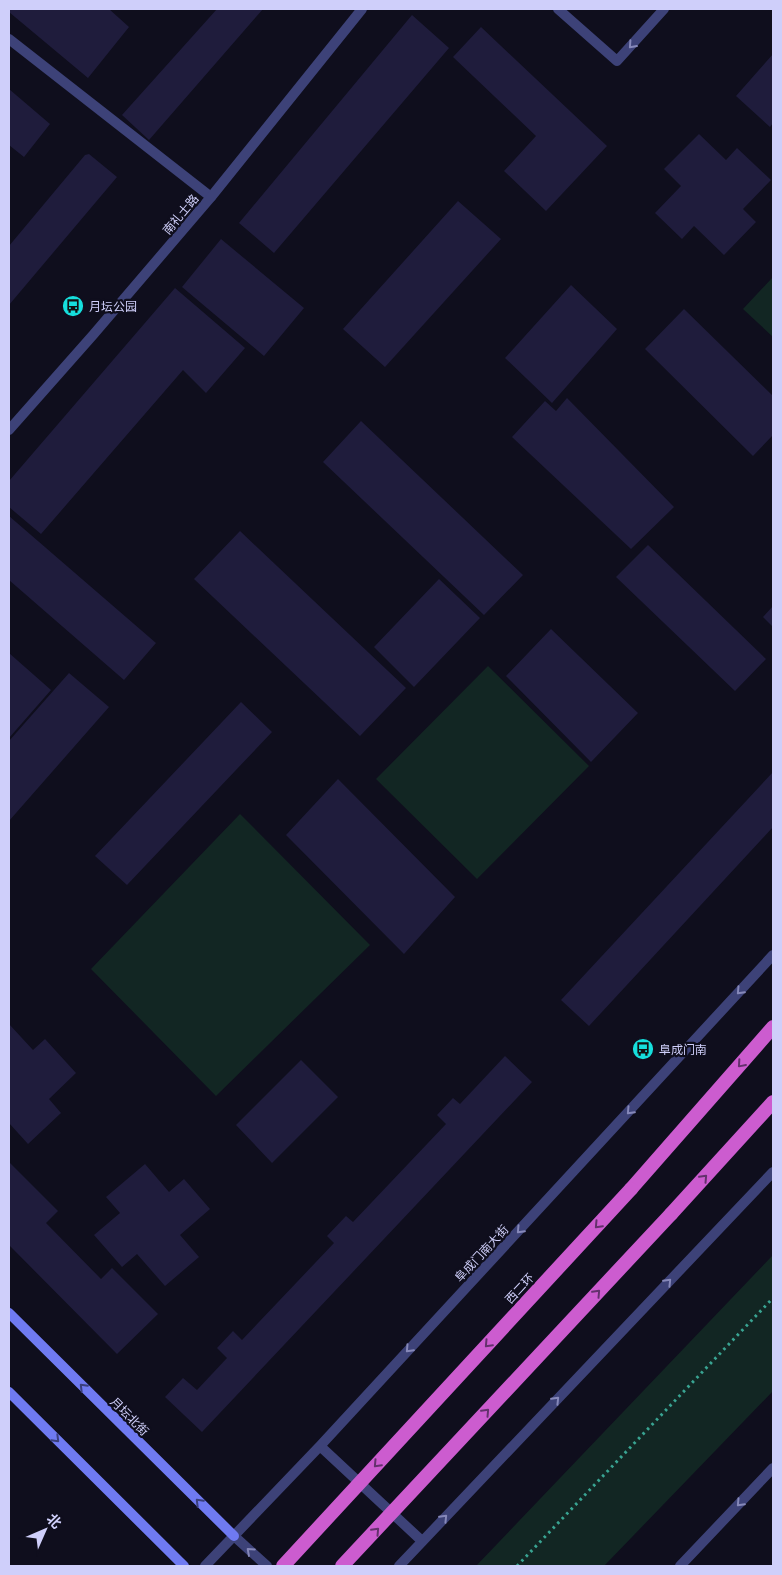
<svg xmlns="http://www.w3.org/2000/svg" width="782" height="1575" font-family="Barlow,'Noto Sans SC',sans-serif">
	<rect width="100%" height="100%" fill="#0f0e1d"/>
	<!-- green -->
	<path fill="#122623" d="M773 277V337L743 309Z
		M488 666 589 766 477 879 376 779Z
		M240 814 370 945 216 1096 91 969Z
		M773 1255V1391L604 1566H476Z"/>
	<!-- building -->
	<path fill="#1f1c3c" d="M9 9H109L129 27 88 78 9 12Z
		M217 9H263L149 140 122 115Z
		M412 15 449 48 274 253 239 223Z
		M481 27 607 146 546 211 504 171 536 136 453 57Z
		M773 54V123L770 127 736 96Z
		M9 89 50 124 24 157 9 145Z
		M699 134 726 160 737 148 771 180 743 209 756 222 724 255 694 226 682 239 655 213 681 186 664 169Z
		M89 154 117 177 9 305V246L85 155Z
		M458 201 501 239 385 367 343 329Z
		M221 239 304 308 264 356 182 287Z
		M571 285 617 329 552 403 505 358Z
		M175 288 245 348 206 393 183 370 41 534 9 507V481Z
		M684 309 773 396V435L753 456 645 349Z
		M567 398 674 507 631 549 512 437 545 401 556 411Z
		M361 421 523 575 484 615 323 462Z
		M9 516 156 643 124 680 9 580Z
		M240 531 406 688 360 736 194 579Z
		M648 545 766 659 735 691 616 577Z
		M439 579 480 618 414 687 374 647Z
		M773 606V627L763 617Z
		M551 629 638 713 591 762 506 676Z
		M9 653 51 690 9 738Z
		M69 673 109 707 9 821V741Z
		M241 702 272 732 127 885 95 856Z
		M773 772V827L589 1026 561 1000Z
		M338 779 455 897 404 954 286 835Z
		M9 1024 33 1050 45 1039 76 1073 49 1099 61 1113 28 1144 9 1123Z
		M505 1056 532 1082 202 1432 165 1397 183 1378 197 1390 227 1358 217 1348 233 1331 242 1340 334 1243 327 1236 346 1216 353 1222 446 1124 437 1115 453 1098 460 1104Z
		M301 1060 338 1097 272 1163 236 1125Z
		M9 1162 58 1211 46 1223 101 1279 112 1268 158 1314 117 1354 9 1245Z
		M145 1164 169 1192 184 1179 210 1209 180 1235 199 1257 165 1286 137 1254 122 1267 94 1235 120 1213 106 1197Z"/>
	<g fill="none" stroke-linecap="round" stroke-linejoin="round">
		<!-- path -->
		<path stroke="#39a492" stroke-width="3" stroke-dasharray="2.5 4" stroke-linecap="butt" d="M517 1566 773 1298"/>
		<!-- service -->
		<path stroke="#3d4278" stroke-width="10" d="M558 9 617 61 664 9
			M9 39 211 197"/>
		<!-- tertiary -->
		<path stroke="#3d4278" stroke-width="10" d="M9 430 93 335 211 197 362 9
			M320 1446 422 1541
			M234 1536 267 1566
			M205 1566 320 1446 773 955
			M399 1566 773 1172
			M680 1566 773 1468"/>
		<!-- secondary -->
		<path stroke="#6f7af1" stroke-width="10" d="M9 1313 234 1536
			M9 1392 184 1566"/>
		<!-- trunk -->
		<path stroke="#cc5ccf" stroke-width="14" d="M631 1189 773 1027
			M671 1214 773 1102"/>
		<!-- trunk-bridge -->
		<path stroke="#cc5ccf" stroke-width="14" d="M283 1566 631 1189
			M342 1566 671 1214"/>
	</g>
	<!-- one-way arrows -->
	<defs><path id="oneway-chevron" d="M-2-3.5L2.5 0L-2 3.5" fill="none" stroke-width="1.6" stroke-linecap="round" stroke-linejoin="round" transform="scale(1.25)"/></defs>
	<g stroke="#8688b9">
		<use href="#oneway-chevron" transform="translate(632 45) rotate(132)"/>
		<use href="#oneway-chevron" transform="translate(740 991) rotate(133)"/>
		<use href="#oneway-chevron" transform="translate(630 1111) rotate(133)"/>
		<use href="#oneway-chevron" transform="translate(520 1230) rotate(133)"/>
		<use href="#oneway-chevron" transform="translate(668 1282) rotate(-46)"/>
		<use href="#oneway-chevron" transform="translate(409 1349) rotate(133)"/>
		<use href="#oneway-chevron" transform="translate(556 1400) rotate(-46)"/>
		<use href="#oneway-chevron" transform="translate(740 1503) rotate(133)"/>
		<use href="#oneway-chevron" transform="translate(444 1518) rotate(-46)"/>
		<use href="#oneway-chevron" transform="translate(250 1551) rotate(-138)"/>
	</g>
	<g stroke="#64316d">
		<use href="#oneway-chevron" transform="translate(741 1064) rotate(131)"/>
		<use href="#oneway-chevron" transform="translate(704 1178) rotate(-47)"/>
		<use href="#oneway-chevron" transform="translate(598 1225) rotate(133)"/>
		<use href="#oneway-chevron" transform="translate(597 1293) rotate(-47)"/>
		<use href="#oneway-chevron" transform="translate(488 1344) rotate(133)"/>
		<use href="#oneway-chevron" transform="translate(486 1412) rotate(-47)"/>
		<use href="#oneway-chevron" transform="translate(377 1464) rotate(133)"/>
		<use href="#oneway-chevron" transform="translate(376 1531) rotate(-47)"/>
	</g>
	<g stroke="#3a3f7c">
		<use href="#oneway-chevron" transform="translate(83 1387) rotate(-135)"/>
		<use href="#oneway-chevron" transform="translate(56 1439) rotate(45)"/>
		<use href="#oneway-chevron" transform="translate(199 1502) rotate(-135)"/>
	</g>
	<!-- icons -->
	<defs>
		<g id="bus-disc" transform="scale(1.125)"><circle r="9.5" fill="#16dfdd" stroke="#0f0e1d"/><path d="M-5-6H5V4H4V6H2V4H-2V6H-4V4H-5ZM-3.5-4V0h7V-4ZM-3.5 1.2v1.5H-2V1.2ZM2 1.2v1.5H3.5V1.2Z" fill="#111"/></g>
	</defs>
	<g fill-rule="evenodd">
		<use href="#bus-disc" x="73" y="306"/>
		<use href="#bus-disc" x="643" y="1049"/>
	</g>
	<g text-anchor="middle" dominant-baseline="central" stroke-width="4.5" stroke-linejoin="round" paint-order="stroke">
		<!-- street labels -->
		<g font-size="12" fill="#cfcffa" stroke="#0f0e1d">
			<text transform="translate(180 214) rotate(-50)">南礼士路</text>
			<text transform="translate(481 1253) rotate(-47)">阜成门南大街</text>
			<text transform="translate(519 1288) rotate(-47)">西二环</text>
			<text transform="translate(130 1416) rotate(45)">月坛北街</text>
		</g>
		<!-- poi labels -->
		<g font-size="12" fill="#cfcffa" stroke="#0f0e1d" text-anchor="start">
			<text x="89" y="306">月坛公园</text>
			<text x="659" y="1049">阜成门南</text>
		</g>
	</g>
	<!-- border -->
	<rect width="782" height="1575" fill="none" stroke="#cfcffa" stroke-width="20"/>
	<!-- north arrow -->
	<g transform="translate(45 1530) rotate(45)" stroke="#0f0e1d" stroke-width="4" paint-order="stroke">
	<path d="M0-4L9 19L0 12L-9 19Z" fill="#cfcffa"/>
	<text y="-8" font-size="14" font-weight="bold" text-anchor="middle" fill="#cfcffa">北</text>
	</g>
</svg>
